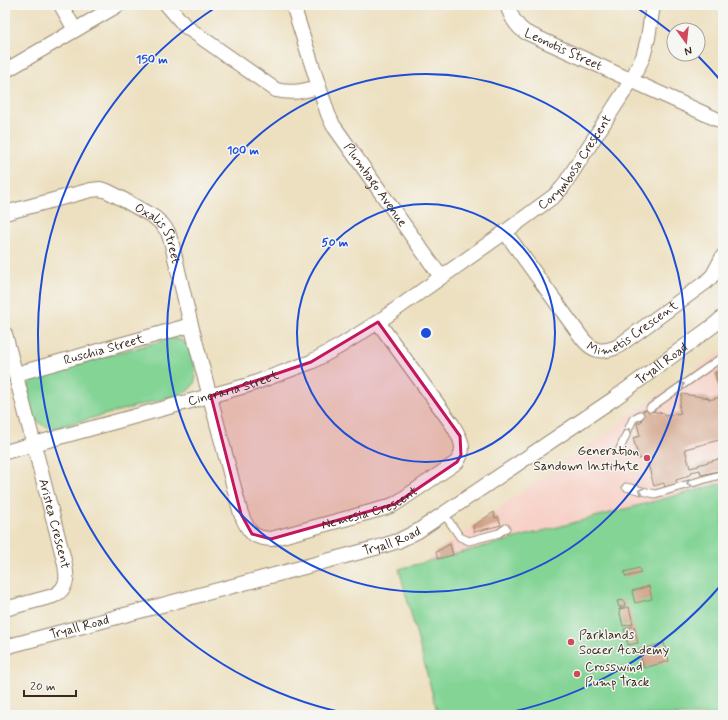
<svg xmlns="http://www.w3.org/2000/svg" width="728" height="720" font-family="Mynerve,sans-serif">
	<rect width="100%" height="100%" fill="#f6f6f2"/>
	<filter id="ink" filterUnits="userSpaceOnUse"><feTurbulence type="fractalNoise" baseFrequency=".025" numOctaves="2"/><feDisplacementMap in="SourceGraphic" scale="8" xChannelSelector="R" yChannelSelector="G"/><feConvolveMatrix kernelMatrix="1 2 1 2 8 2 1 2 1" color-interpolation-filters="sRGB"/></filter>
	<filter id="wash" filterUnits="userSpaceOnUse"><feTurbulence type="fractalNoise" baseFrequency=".012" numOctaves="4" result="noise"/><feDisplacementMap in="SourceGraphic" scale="16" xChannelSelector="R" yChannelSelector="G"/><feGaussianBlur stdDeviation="0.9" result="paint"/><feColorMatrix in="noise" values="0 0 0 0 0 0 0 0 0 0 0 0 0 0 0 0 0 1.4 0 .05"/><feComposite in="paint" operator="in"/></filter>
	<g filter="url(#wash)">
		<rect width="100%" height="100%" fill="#ede0c0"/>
		<!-- built -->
		<path fill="#f7d1c7" d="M723 350V483L428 561V558L608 432 624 421V419Z"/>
		<!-- green -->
		<path fill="#83d495" stroke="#5f7f5a" d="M172 338C176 339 180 339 184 342 191 348 198 372 195 381 193 388 188 391 182 394L55 428C39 427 33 419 30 405 27 394 26 386 34 376Z
			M723 483V715H438L399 569Z"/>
		<g id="blocks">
			<!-- building -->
			<path fill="#d1a086" d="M721 359 723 360V439L685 449 690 468 699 466 698 465 722 458 723 460V470L701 475 700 470 691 472 692 474 686 476V477L676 480 677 485 665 489 664 483 654 486 646 457 639 459 633 438 640 436 637 423 641 422 643 410 664 413 665 416 670 415 681 413 679 408 682 394 709 398V400L721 397 715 373 719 372Z
				M494 512 495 518 498 517 501 525 474 532 473 526Z
				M450 544 453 555 438 559 436 552Z
				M639 568 641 573 626 577 624 572Z
				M649 586 652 599 635 603 632 591Z
				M624 600 625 606 619 607 617 601Z
				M629 607 633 624 623 626 619 609Z
				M634 626 638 643 628 645 624 629Z
				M664 643 669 661 644 668 639 650Z"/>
		</g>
	</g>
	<g filter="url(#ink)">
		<use href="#blocks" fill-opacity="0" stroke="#94856f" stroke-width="1"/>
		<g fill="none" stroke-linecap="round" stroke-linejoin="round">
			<!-- lane casing -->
			<g stroke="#94856f" stroke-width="9">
				<path id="lane" d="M650 408 718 360
					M619 451 633 419 640 415
					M626 487 655 494 723 474
					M444 514 460 537 469 541 499 533 506 528"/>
			</g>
			<!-- street casing -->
			<g stroke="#94856f" stroke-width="16">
				<g id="street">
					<path d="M61 5 75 30"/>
					<path d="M167 5 185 26 276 90C292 94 304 91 319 87"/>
					<path id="s1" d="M293 5 319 87 328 114 333 125 441 277"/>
					<path id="s2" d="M507 5C511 16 515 25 525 32L723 122"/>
					<path d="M5 71 118 5"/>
					<path id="s3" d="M5 213 91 190 100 189 107 191 117 196 154 217 162 224 168 232 172 245 191 325 241 514C248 531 252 538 271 539L385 508 395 504 457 462C467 447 460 438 452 424L378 322"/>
					<path id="s4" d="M505 232 582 338C593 352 601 353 617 347L706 282 713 275 723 256"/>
					<path id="s5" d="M5 334 63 556C67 573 71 587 53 596L5 609"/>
					<path id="s6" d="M16 374 191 325"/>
					<path id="s7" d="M5 452 249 385 311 362 340 346 378 322 505 232 554 196 562 188 631 81 643 57 648 38 653 5"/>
					<path id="s8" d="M5 647 379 547 398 541 418 531 615 398 714 325 723 317"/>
				</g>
			</g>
			<!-- lane -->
			<use href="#lane" stroke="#fff" stroke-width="7"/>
			<!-- street -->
			<use href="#street" stroke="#fff" stroke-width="14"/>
		</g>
		<!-- one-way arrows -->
		<defs><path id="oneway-chevron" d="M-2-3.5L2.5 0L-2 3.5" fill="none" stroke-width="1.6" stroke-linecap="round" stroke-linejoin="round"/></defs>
		<g stroke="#a79f9a">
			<use href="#oneway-chevron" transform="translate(682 385) rotate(-35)"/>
			<use href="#oneway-chevron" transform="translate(628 431) rotate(-65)"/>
			<use href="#oneway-chevron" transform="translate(689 483) rotate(163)"/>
			<use href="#oneway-chevron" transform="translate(641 491) rotate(-166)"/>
		</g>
	</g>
	<!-- marked area -->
	<path fill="#c2185b" fill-opacity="0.2" stroke="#c2185b" stroke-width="3" stroke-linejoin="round" d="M378 322 460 436 461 455 457 462 395 504 271 539 252 534 241 514 211 396 311 362Z"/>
	<!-- distance rings -->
	<g fill="none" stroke="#1d4ed8" stroke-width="2">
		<circle cx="426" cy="333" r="129"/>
		<circle cx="426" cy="333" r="259"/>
		<path d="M721 585A388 388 0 0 1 497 715M355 715A388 388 0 0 1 218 6M634 6A388 388 0 0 1 673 34M698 56A388 388 0 0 1 721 81"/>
	</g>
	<!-- markers -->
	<g fill="#d1495b" stroke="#f6f6f2" stroke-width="1.5">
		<circle cx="647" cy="458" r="4"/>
		<circle cx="571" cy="642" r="4"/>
		<circle cx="577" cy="674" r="4"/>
	</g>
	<g text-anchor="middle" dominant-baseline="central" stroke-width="3" stroke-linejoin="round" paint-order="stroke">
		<!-- street labels -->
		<g font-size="13" fill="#3b2a1e" stroke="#f6f6f2">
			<text stroke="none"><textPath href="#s2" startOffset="75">Leonotis Street</textPath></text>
			<text stroke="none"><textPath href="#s7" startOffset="653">Corymbosa Crescent</textPath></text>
			<text stroke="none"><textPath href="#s1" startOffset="200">Plumbago Avenue</textPath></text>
			<text stroke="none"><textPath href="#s3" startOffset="175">Oxalis Street</textPath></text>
			<text stroke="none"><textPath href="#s4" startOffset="192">Mimetis Crescent</textPath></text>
			<text stroke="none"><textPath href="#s6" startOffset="91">Ruschia Street</textPath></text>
			<text stroke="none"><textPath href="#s8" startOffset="725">Tryall Road</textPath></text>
			<text stroke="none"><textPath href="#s7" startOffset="237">Cineraria Street</textPath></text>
			<text stroke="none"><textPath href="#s3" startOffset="617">Nemesia Crescent</textPath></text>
			<text stroke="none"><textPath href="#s5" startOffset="196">Aristea Crescent</textPath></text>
			<text stroke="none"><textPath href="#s8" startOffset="401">Tryall Road</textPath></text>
			<text stroke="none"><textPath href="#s8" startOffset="77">Tryall Road</textPath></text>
		</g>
		<!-- poi labels -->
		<g font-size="13" fill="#3b2a1e" stroke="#f6f6f2" text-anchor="start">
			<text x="639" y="451" text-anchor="end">Generation<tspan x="639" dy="15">Sandown Institute</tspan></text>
			<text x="579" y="635">Parklands<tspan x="579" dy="15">Soccer Academy</tspan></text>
			<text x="585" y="667">Crosswind<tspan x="585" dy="15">Pump Track</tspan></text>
		</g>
	</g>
	<circle cx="426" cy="333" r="6" fill="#1d4ed8" stroke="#f6f6f2" stroke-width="2"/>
	<g font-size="12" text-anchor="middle" font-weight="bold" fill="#1d4ed8" stroke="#f6f6f2" stroke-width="3" stroke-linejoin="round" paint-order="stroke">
		<text x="152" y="63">150 m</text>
		<text x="243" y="154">100 m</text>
		<text x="335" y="246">50 m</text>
	</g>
	<!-- margin -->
	<rect width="728" height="720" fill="none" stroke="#f6f6f2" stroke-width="20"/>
	<!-- north arrow -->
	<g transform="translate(686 42) rotate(165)"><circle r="19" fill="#f6f6f2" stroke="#aba49d"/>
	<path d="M0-3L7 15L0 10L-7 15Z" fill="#d1495b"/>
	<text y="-6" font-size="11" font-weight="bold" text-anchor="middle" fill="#3b2a1e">N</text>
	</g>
	<!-- scale -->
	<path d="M24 690v6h52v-6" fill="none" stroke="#3b2a1e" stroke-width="2"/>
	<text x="30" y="690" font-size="12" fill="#3b2a1e" stroke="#f6f6f2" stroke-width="3" paint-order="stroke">20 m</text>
</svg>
